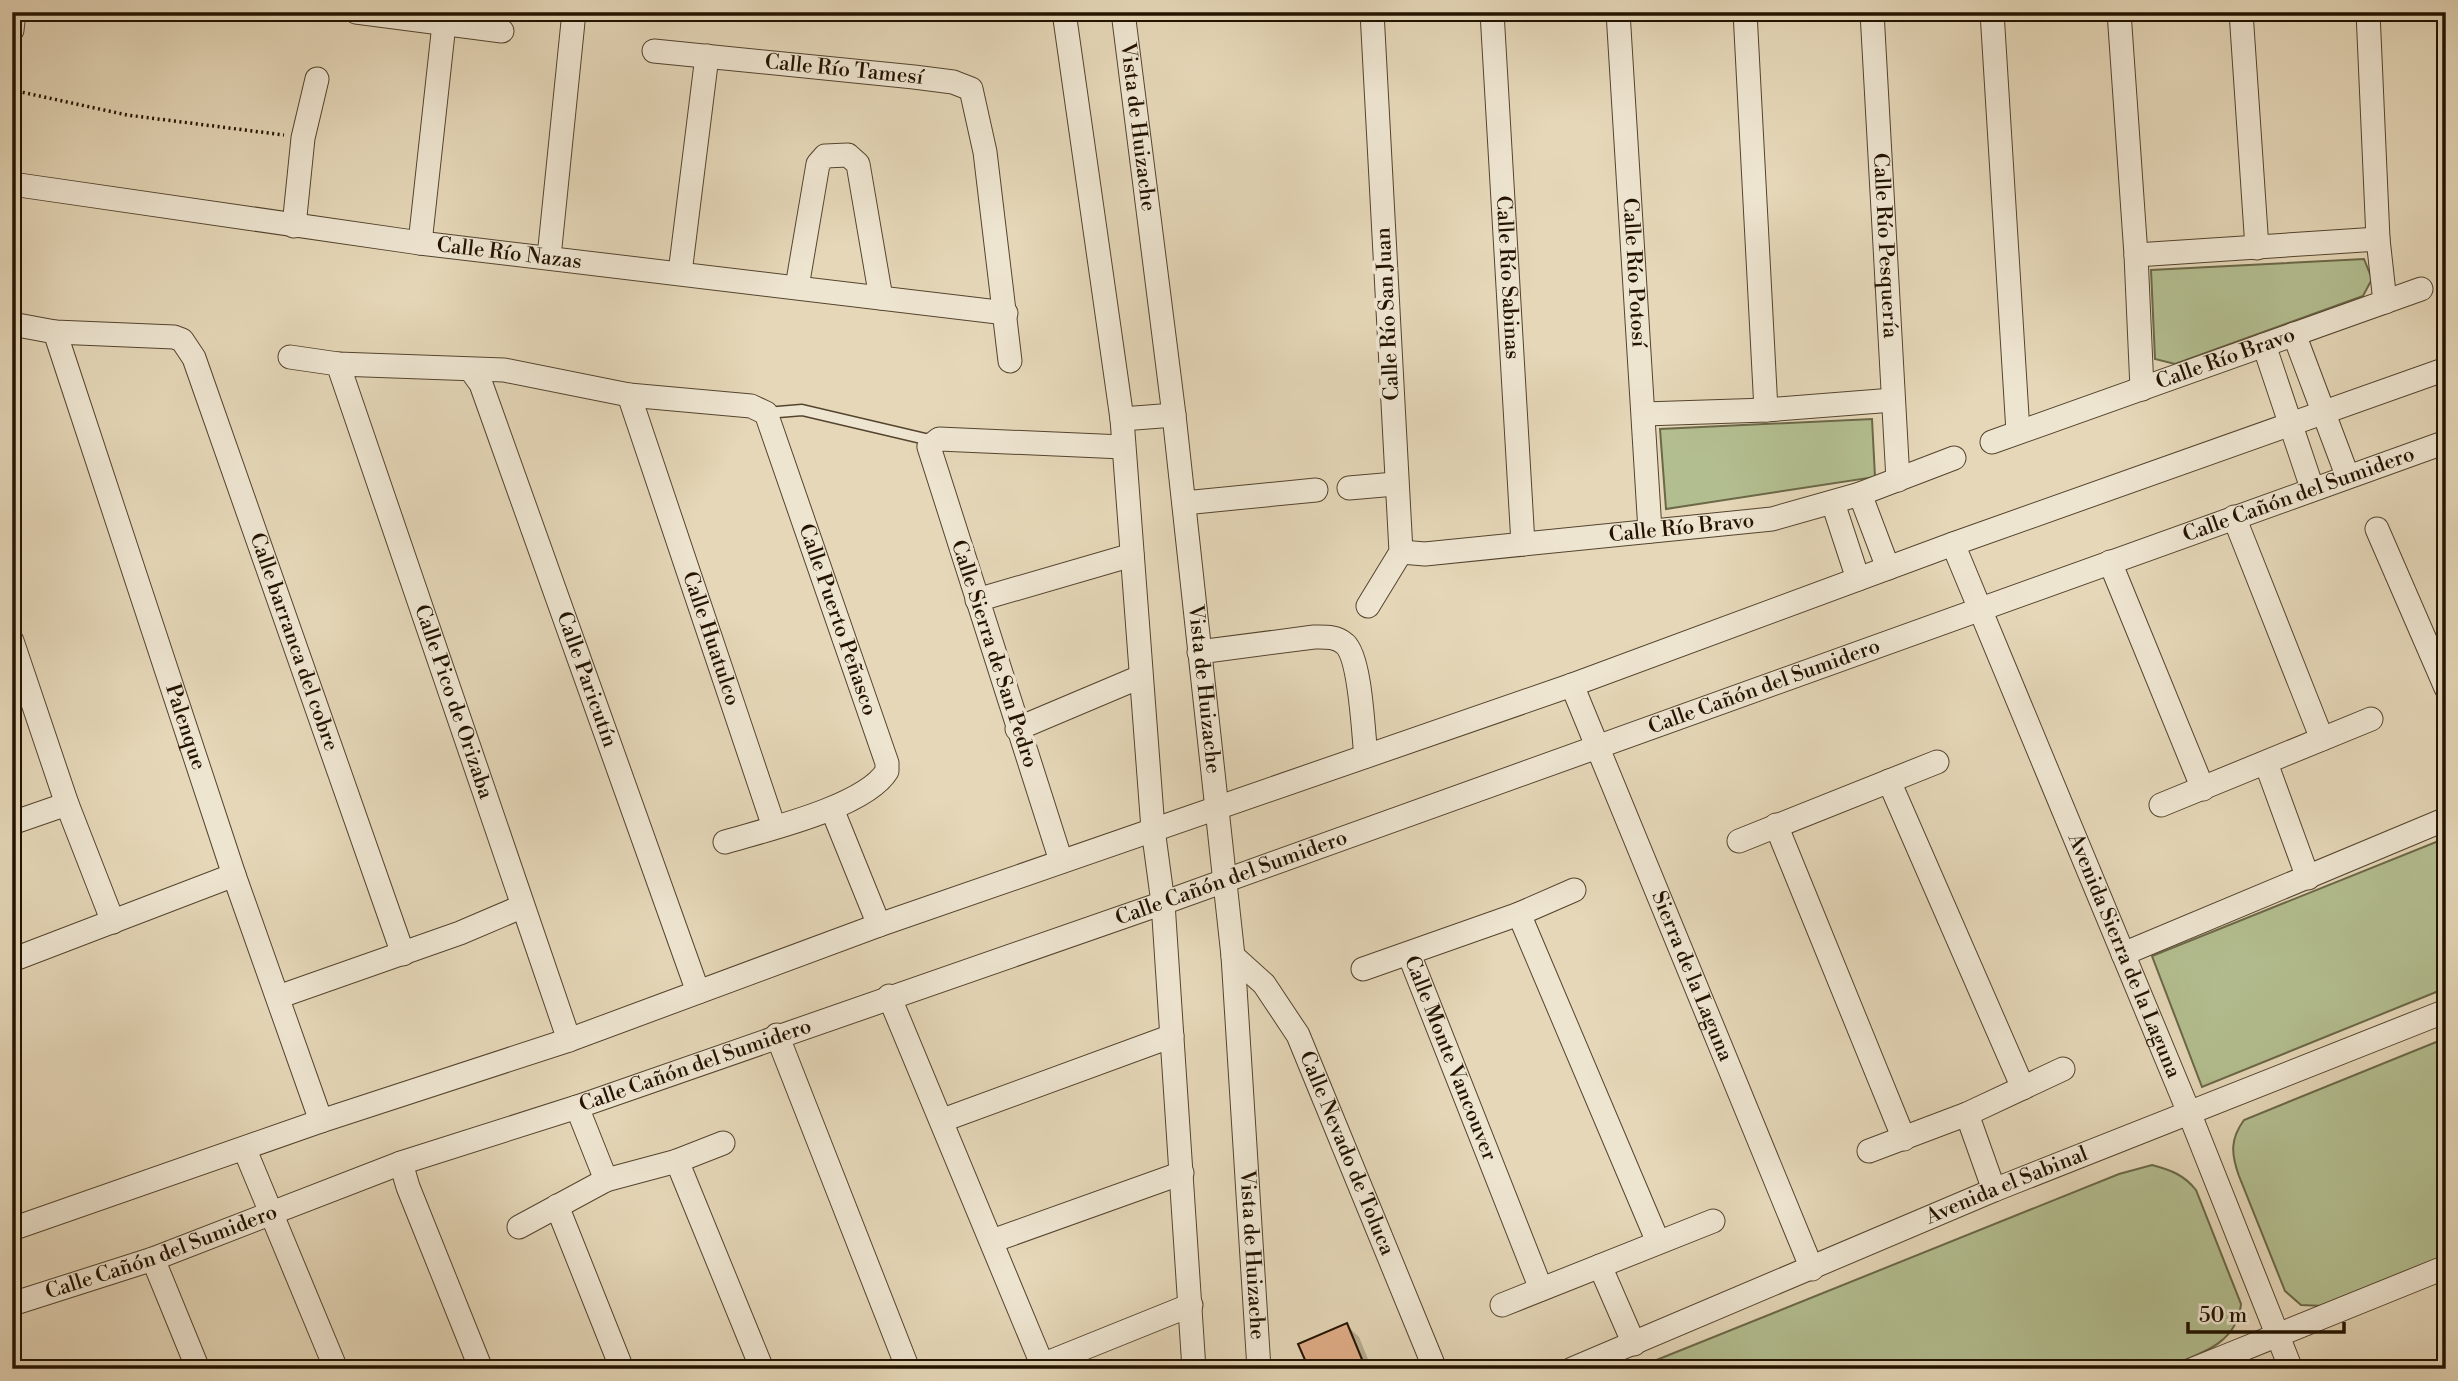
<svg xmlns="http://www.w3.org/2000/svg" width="2458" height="1381" font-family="'Libre Bodoni',serif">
	<rect width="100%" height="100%" fill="#e5d7b8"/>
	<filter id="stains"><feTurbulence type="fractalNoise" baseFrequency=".00286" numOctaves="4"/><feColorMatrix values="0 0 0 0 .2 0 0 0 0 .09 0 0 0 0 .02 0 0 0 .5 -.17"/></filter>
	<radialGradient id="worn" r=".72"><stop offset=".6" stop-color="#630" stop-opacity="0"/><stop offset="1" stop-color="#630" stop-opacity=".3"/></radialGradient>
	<!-- green -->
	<path fill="#b3be90" stroke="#6b6848" stroke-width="2" d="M2364 259 2372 279 2363 296 2175 364 2155 359 2151 270Z
		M1872 419 1875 477 1666 509 1660 429Z
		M2446 838V988L2202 1087 2152 956Z
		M2446 1038V1256L2324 1306 2301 1305 2285 1291 2239 1176C2231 1154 2230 1139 2244 1120Z
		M2152 1165C2171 1170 2184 1175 2196 1190L2241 1304C2237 1346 2196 1355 2162 1369H1634L2119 1174Z"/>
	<!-- shadow -->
	<path fill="#0003" d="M1346 1325 1359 1337 1372 1369H1311Z"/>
	<!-- building -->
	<path fill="#e0ae89" stroke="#231300" stroke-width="2" d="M1347 1323 1366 1369H1309L1298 1344Z"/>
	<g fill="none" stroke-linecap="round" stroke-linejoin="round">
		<!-- service casing -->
		<g stroke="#54442e" stroke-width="13">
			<path id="service" d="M766 413 802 410 934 441"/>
		</g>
		<!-- minor casing -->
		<g stroke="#54442e" stroke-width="25">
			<g id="minor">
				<path d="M356 12 502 31"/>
				<path d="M1064 12 1122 419 1153 829 1163 903 1194 1369"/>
				<path id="s1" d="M1123 12 1174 415 1233 956 1259 1369"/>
				<path id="s2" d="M1492 12 1523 544"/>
				<path id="s3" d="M1618 12 1650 531"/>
				<path d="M1745 12 1766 410"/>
				<path id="s4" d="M1872 12 1898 480"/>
				<path d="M1992 12 2018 432"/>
				<path d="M2119 12 2136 255 2142 389"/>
				<path d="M2241 12 2257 248"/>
				<path d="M2368 12 2378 239 2385 302"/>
				<path d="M12 30 14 12"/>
				<path id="s5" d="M654 51 914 77 953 82 971 89 985 152 1010 361"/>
				<path id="s6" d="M12 184 420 243 1006 313"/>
				<path d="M294 226 303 138 317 79"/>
				<path d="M420 243 444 24"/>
				<path d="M2136 255 2378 239"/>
				<path d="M549 257 574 12"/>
				<path d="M680 273 707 56"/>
				<path d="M797 287 818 164 825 156 848 155 858 164 881 298"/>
				<path id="s7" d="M12 324 55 332 174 337 182 340 194 358 403 954"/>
				<path id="s8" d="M55 332 234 875 321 1121"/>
				<path d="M2294 334 2347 475"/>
				<path d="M2264 345 2312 488"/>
				<path id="s9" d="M290 357 338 364 504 370 629 395 751 406 766 413 887 763V771C865 807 765 830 725 842"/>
				<path id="s10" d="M338 364 569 1040"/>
				<path id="s11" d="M471 370 481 384 698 992"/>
				<path id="s12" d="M629 395 774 827"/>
				<path d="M1644 414 1766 410 1893 400"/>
				<path d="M1122 419 1174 415"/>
				<path id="s13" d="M1992 442 2421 289"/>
				<path d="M1349 488 1395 484"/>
				<path d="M1860 494 1888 568"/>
				<path d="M1184 503 1316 490"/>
				<path d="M1833 503 1858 579"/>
				<path d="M2234 517 2322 739"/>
				<path d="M2377 529 2446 688"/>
				<path id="s14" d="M1953 544 2190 1115 2291 1369"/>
				<path id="s15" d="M1401 552 1425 554 1772 519 1860 494 1954 458"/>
				<path d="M2110 562 2203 789"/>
				<path d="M977 600 1132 555"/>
				<path d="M1368 606 1401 552 1372 12"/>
				<path d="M12 641 67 804 113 922"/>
				<path d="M1199 652 1314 637C1325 637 1336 636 1345 644 1361 659 1363 733 1366 756"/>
				<path id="s16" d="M1572 685 1812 1269"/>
				<path d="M1017 729 1140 677"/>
				<path d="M2266 763 2308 878"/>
				<path d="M1889 781 2023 1088"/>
				<path d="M2161 805 2371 719"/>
				<path d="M832 809 879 925"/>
				<path d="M12 823 67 804"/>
				<path d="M1776 825 1904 1139"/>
				<path d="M1739 841 1937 762"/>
				<path d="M1061 861 929 447 939 439 1123 447"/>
				<path d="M1519 914 1658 1242"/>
				<path id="s17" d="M1409 954 1541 1289"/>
				<path d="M2123 954 2446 819"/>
				<path id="s18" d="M1233 956 1264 984 1298 1035 1435 1369"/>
				<path d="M12 960 234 875"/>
				<path d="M1363 969 1519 914 1574 890"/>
				<path d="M889 996 1044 1369"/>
				<path d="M278 997 460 933 521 907"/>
				<path d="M777 1035 908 1369"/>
				<path d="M577 1107 606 1180"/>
				<path d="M1967 1114 1994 1190"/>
				<path d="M943 1120 1172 1036"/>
				<path d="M245 1150 336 1369"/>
				<path d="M1869 1151 1967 1114 2063 1069"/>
				<path d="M677 1161 762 1369"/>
				<path d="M401 1163 408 1187 481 1369"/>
				<path d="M557 1206 622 1369"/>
				<path d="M519 1227 606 1180 677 1161 723 1143"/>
				<path d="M12 1229 321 1121 569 1040 879 925 1572 685 1953 544 2446 369"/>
				<path d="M992 1241 1182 1173"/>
				<path d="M153 1259 198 1369"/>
				<path d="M1600 1266 1634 1344"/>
				<path id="s19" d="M12 1304 153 1259 401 1163 577 1107 1163 903 2446 442"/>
				<path d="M1502 1305 1713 1221"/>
				<path d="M1042 1365 1191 1305"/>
				<path id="s20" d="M1572 1369 1994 1190 2446 1011"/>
				<path d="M2194 1369 2446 1267"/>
			</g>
		</g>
		<!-- path -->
		<path stroke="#231300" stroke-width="3.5" stroke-dasharray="2 3.5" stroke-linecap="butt" d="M12 90 127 115 284 135"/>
		<!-- service -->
		<use href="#service" stroke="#eee5d1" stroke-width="10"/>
		<!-- minor -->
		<use href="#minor" stroke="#eee5d1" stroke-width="23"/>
	</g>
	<g text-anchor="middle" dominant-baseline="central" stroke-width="7" stroke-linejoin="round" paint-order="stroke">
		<!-- street labels -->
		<g font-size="21" fill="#231300" stroke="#eee5d1">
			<text stroke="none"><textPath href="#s5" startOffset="191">Calle Río Tamesí</textPath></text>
			<text stroke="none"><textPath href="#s1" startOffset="116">Vista de Huizache</textPath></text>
			<text stroke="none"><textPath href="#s4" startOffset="234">Calle Río Pesquería</textPath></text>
			<text stroke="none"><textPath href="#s6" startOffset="502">Calle Río Nazas</textPath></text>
			<text stroke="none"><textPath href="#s3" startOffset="261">Calle Río Potosí</textPath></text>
			<text stroke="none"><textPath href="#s2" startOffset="266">Calle Río Sabinas</textPath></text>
			<text transform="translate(1388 314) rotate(-93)">Calle Río San Juan</text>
			<text stroke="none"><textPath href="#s13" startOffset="248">Calle Río Bravo</textPath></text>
			<text stroke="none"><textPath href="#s19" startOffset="2426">Calle Cañón del Sumidero</textPath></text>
			<text stroke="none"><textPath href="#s15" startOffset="282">Calle Río Bravo</textPath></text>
			<text stroke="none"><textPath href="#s9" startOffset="700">Calle Puerto Peñasco</textPath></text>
			<text stroke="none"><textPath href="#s12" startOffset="257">Calle Huatulco</textPath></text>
			<text stroke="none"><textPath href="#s7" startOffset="494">Calle barranca del cobre</textPath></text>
			<text transform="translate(994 654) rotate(72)">Calle Sierra de San Pedro</text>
			<text stroke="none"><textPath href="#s11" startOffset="331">Calle Paricutín</textPath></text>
			<text stroke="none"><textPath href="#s19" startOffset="1858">Calle Cañón del Sumidero</textPath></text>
			<text stroke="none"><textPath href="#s1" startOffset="682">Vista de Huizache</textPath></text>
			<text stroke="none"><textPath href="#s10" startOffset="357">Calle Pico de Orizaba</textPath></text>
			<text stroke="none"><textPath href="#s8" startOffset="416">Palenque</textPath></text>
			<text stroke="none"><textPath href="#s19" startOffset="1292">Calle Cañón del Sumidero</textPath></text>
			<text stroke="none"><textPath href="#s14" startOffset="446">Avenida Sierra de la Laguna</textPath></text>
			<text stroke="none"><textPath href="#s16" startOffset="315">Sierra de la Laguna</textPath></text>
			<text stroke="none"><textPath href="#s17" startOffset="112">Calle Monte Vancouver</textPath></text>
			<text stroke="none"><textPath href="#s19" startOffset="724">Calle Cañón del Sumidero</textPath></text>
			<text stroke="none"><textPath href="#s18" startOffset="231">Calle Nevado de Toluca</textPath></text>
			<text stroke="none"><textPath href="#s20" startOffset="472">Avenida el Sabinal</textPath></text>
			<text stroke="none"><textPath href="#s19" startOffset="158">Calle Cañón del Sumidero</textPath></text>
			<text stroke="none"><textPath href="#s1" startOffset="1250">Vista de Huizache</textPath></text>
		</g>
	</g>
	<!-- margin -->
	<rect width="2458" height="1381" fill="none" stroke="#e5d7b8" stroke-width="42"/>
	<rect x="14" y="14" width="2430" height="1353" fill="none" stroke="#231300" stroke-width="3.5"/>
	<rect x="21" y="21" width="2416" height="1339" fill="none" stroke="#231300" stroke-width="2"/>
	<!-- scale -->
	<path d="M2188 1322v10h156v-10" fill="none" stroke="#231300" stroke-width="3.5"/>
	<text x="2199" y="1322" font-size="21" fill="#231300" stroke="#eee5d1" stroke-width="5" paint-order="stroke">50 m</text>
	<rect width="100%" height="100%" filter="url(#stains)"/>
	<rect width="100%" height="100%" fill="url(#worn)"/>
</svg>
